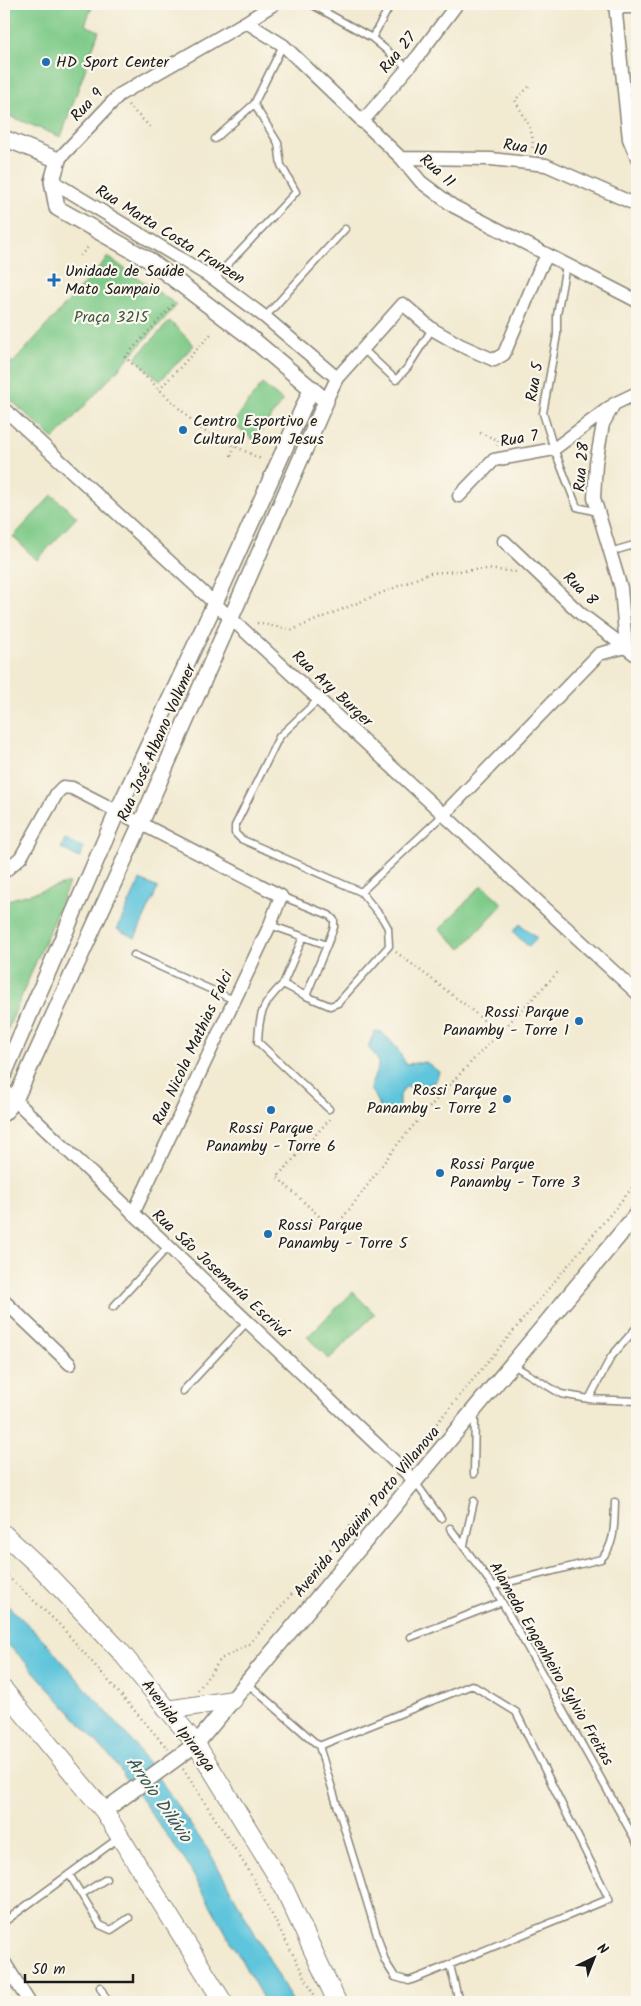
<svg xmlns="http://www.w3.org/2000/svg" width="641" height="2006" font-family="Kalam,sans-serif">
	<rect width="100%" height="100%" fill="#fbf7ec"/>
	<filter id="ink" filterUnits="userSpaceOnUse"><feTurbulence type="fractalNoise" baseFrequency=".02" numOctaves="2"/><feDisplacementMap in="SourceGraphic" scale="10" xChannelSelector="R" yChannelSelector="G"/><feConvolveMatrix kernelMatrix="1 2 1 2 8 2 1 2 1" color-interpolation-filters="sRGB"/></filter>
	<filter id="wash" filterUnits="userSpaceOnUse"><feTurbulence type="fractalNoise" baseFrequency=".0096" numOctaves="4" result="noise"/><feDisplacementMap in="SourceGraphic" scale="20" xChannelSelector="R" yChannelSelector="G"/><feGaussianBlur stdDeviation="1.12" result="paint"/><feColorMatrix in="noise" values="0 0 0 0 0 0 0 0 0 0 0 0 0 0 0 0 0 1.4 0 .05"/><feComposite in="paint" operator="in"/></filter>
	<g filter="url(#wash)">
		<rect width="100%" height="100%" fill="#f2ead1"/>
		<!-- green -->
		<path fill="#7eca88" stroke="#4d7352" d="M4 4H93L85 25 99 31 61 137 4 114Z
			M108 257 177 305 54 439 4 394V356L13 363Z
			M170 321 194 345 160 381 135 358Z
			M262 384 283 401 254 440 232 424Z
			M52 495 77 517 37 560 13 537Z
			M69 883 4 1038V901Z
			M482 885 503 904 461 949 440 929Z
			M353 1292 375 1314 329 1359 307 1337Z"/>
		<!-- water -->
		<path fill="#5fc5dc" stroke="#3e707c" d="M65 839 84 848 79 858 61 848Z
			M140 880 158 888 135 938 117 929Z
			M520 924 537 938 529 947 513 932Z
			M375 1031 382 1032 396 1047 406 1064 426 1062 439 1072 436 1081 424 1087H405L399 1097V1113L390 1117 383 1113 370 1088C377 1066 385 1065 368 1047Z
			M4 1602 39 1635 133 1742 210 1853 293 2002H265L186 1862 113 1760 20 1656 4 1641Z"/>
	</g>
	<g filter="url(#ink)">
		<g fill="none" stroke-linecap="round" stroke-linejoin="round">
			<!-- service casing -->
			<g stroke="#878376" stroke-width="9">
				<path id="service" d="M311 4 372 38 408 68
					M372 38 391 4
					M215 139 254 104 283 45
					M566 265 557 315V335L543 413 554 449 577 507 598 512
					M214 279 296 192 281 165 278 143 254 104
					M265 317 345 229
					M364 350 396 380 408 367 432 329
					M610 552 637 544
					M319 699 279 737 235 826V833L241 839 361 892 383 919 388 928 389 946 338 1003 330 1006 306 996 327 945
					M361 892 444 814
					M270 925 327 945 334 927V920L329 915 281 896
					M303 937 283 984 306 996
					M134 955 234 1000
					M283 984C262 1004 259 1014 258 1042L329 1109
					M113 1307 168 1247
					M513 1365 561 1394 589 1399 637 1401
					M183 1391 247 1322
					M589 1399 611 1357 637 1327
					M474 1474 475 1413
					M415 1482 441 1518
					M450 1528 493 1586 637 1843
					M464 1545 474 1501
					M493 1586 601 1559C616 1544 614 1523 615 1502
					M411 1637 502 1602
					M247 1683 319 1746
					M472 1685 516 1712 609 1899 422 1976 409 1981 395 1977 385 1961 319 1746Z
					M69 1874 100 1925 111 1930 129 1918
					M82 1894 106 1879
					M4 1922 120 1837
					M450 1965 459 2002
					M100 1987 108 2002"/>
			</g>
			<!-- minor casing -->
			<g stroke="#878376" stroke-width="15">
				<path id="minor" d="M615 4 629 139 637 158
					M616 7H637
					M246 22 283 45 401 158 421 182 453 206 637 301
					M362 122 418 56 457 4
					M401 158 491 159 546 165 637 205
					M58 160 119 95 246 22 274 4
					M52 181 214 279 265 317 337 378 326 401
					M337 378 403 304 432 329 460 345 494 360 504 354 540 268 547 256
					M4 409 637 993
					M459 496 494 460 554 449 610 407
					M504 541 581 614 637 656
					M444 814 599 654 626 647 621 588 594 498 596 463 603 424 614 404 637 393
					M4 872 21 857 57 793 63 787 72 788 281 896 270 925 133 1214
					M4 1090 415 1481
					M4 1301 70 1364
					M4 1962 29 2002"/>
			</g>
			<!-- tertiary casing -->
			<g stroke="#878376" stroke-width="18">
				<path id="tertiary" d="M4 138 58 160 52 181 57 208 149 260 250 337 326 401 141 823 15 1100 4 1113
					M4 1074 117 812 215 603 312 388
					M104 1811 196 1744 637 1214"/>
			</g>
			<!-- secondary casing -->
			<g stroke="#878376" stroke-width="20">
				<path id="secondary" d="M4 1534 44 1571 120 1651 196 1744 283 1886 337 2002
					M4 1690 104 1811 223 2002
					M167 1710 233 1700"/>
			</g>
			<!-- path -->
			<path stroke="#878376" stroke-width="2.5" stroke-dasharray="1 4" stroke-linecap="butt" d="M529 87 515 100C523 116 536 131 532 150
				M128 105 151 128
				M80 256 88 247
				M173 305 125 357 202 430 263 460
				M159 390 211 334
				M480 433 498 440 497 446
				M231 456 235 446
				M257 623 292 630 430 573 487 569 517 572
				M396 952 467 1006 499 1034
				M330 1119 277 1177 333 1229C357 1202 376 1172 398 1144 448 1083 505 1028 559 971
				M408 1458 637 1182
				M4 1573 58 1623 168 1749
				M198 1690 221 1659 249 1644 392 1477
				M183 1769 249 1871 316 1998"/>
			<!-- service -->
			<use href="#service" stroke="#fff" stroke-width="6"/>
			<!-- minor -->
			<use href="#minor" stroke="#fff" stroke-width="12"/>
			<!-- tertiary -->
			<use href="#tertiary" stroke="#fff" stroke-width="15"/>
			<!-- secondary -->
			<use href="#secondary" stroke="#fff" stroke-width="18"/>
		</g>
	</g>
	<!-- markers -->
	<g fill="#1f6fb2" stroke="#fbf7ec" stroke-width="2">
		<circle cx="46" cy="62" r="5"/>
		<path d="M51.5 272.5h5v5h5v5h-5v5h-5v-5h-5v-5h5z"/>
		<circle cx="183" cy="430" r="5"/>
		<circle cx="579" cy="1021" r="5"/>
		<circle cx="507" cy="1099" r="5"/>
		<circle cx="271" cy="1110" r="5"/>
		<circle cx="440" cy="1173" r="5"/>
		<circle cx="268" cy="1234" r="5"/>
	</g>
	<g text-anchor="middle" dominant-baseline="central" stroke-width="4.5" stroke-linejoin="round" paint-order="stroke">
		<!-- street labels -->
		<g font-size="16" fill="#1c1c1c" stroke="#fbf7ec">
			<text transform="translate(398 53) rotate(-51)">Rua 27</text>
			<text transform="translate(87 105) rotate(-47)">Rua 9</text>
			<text transform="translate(525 148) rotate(9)">Rua 10</text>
			<text transform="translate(437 171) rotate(42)">Rua 11</text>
			<text transform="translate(170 235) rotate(32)">Rua Marta Costa Franzen</text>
			<text transform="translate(535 382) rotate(-80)">Rua 5</text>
			<text transform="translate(519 439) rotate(-10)">Rua 7</text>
			<text transform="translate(582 467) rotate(-85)">Rua 28</text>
			<text transform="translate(580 589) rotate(44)">Rua 8</text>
			<text transform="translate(332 689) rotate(43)">Rua Ary Burger</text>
			<text transform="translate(157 743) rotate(-66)">Rua José Albano Volkmer</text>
			<text transform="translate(193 1048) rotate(-65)">Rua Nicola Mathias Falci</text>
			<text transform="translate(220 1274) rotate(43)">Rua São Josemaría Escrivá</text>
			<text transform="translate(367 1512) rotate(-50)">Avenida Joaquim Porto Villanova</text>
			<text transform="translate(551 1664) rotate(60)">Alameda Engenheiro Sylvio Freitas</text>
			<text transform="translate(178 1726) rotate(53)">Avenida Ipiranga</text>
		</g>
		<!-- poi labels -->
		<g font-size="16" fill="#1c1c1c" stroke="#fbf7ec" text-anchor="start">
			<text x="56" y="62">HD Sport Center</text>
			<text x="65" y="271">Unidade de Saúde<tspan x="65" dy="18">Mato Sampaio</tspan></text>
			<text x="193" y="421">Centro Esportivo e<tspan x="193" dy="18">Cultural Bom Jesus</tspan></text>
			<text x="569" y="1012" text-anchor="end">Rossi Parque<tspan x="569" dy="18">Panamby - Torre 1</tspan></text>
			<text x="497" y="1090" text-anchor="end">Rossi Parque<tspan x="497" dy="18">Panamby - Torre 2</tspan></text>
			<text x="271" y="1128" text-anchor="middle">Rossi Parque<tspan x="271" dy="18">Panamby - Torre 6</tspan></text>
			<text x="450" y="1164">Rossi Parque<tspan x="450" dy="18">Panamby - Torre 3</tspan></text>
			<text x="278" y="1225">Rossi Parque<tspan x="278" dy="18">Panamby - Torre 5</tspan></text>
		</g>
		<!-- park labels -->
		<g font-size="16" fill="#3e5942" stroke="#fbf7ec">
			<text x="111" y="317">Praça 3215</text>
		</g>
		<!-- water labels -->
		<g font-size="18" font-style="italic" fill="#33575f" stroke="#fbf7ec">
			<text transform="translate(158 1800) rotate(55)">Arroio Dilúvio</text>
		</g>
	</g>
	<!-- margin -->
	<rect width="641" height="2006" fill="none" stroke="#fbf7ec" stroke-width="20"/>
	<!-- north arrow -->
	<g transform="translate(594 1958) rotate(43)" stroke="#fbf7ec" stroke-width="4" paint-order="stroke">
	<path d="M0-4L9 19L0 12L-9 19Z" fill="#1c1c1c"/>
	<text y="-8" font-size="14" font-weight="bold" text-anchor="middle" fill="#1c1c1c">N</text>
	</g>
	<!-- scale -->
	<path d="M25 1974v8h108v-8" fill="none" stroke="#1c1c1c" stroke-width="2.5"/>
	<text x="32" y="1974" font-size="15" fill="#1c1c1c" stroke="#fbf7ec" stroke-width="4" paint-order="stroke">50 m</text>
</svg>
